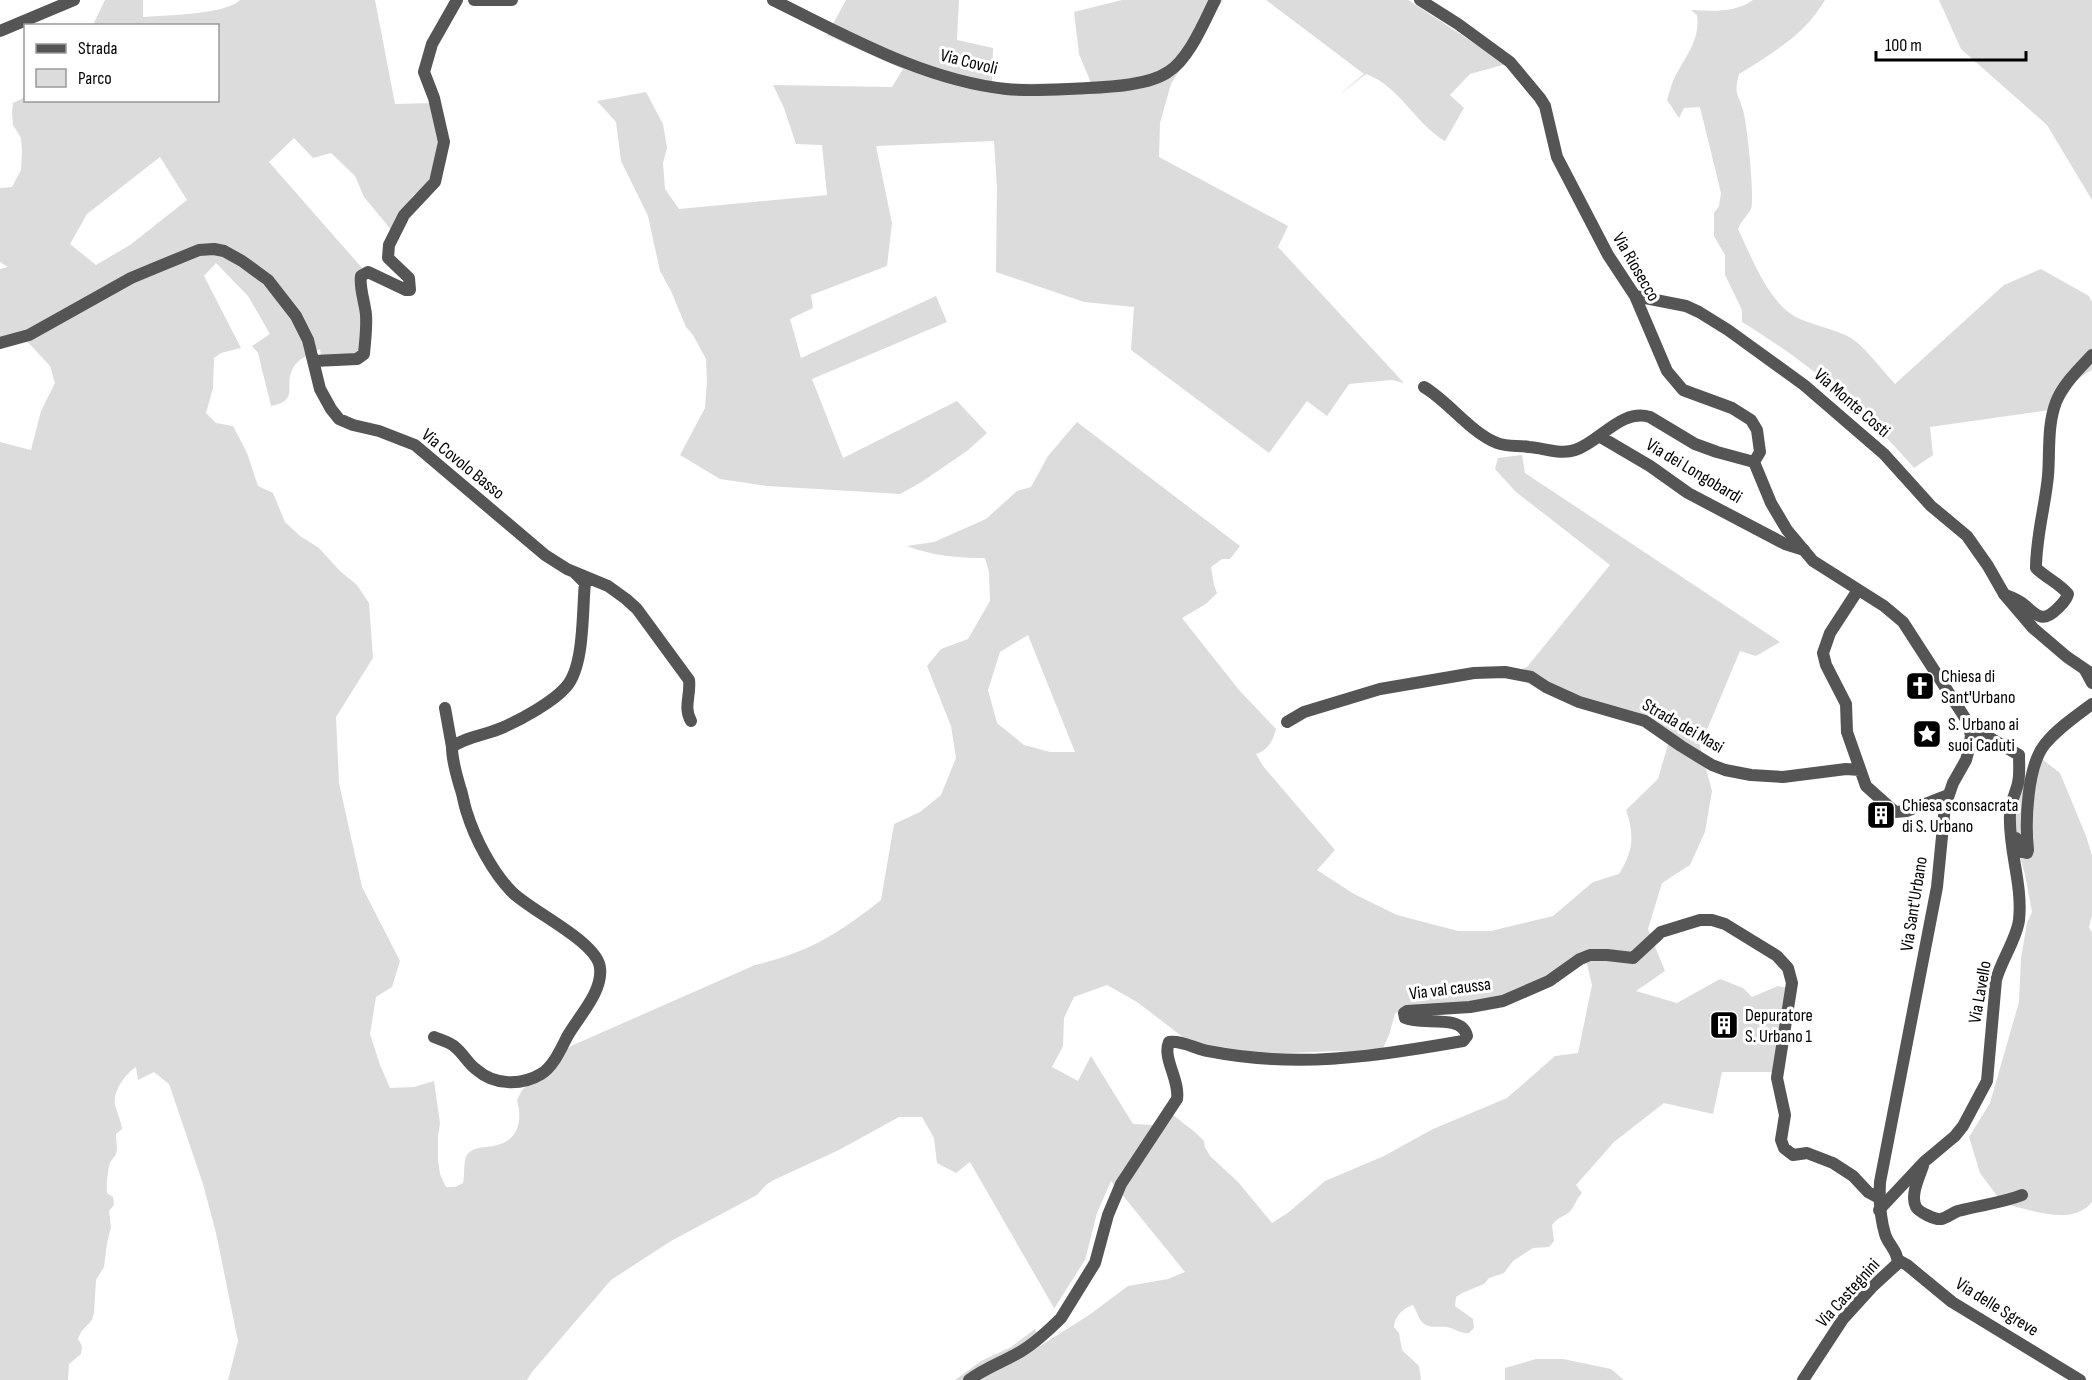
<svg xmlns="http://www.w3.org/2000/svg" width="2092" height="1380" font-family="'Sofia Sans Condensed',sans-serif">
	<rect width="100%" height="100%" fill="#fff"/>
	<!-- green -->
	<path fill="#dcdcdc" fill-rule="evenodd" d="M105 0H143V17C166 15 224 15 240 0H375L395 104 433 103 441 123 436 176 424 189 413 195 393 232 364 197 355 176 331 153 313 158 294 138 269 162 362 268 369 352 322 363 320 349C311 354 301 357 295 365 281 385 302 400 271 406L258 353 252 346 270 334 248 296 216 263 204 276 241 348 221 353 214 358 213 388 206 413 216 423 233 426 247 453 258 486 273 493 285 522 300 536 319 548 340 571 357 585 369 603 373 658 336 717 339 783 362 887 400 961 392 987 376 997 370 1034 380 1065 390 1088 414 1087 434 1081 440 1123 438 1137V1160L440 1174 446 1187H455L463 1183C465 1175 463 1161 467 1155 474 1146 484 1148 493 1146 518 1142 523 1122 517 1100L522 1090 571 1046 755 965C809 952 838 934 881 900L894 824 920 812 941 795 956 758 951 726 927 666 941 649 968 639 990 601 989 572 985 558C958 558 933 556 907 546L934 542 986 519 1017 491 1031 487 1048 456 1077 422 1240 546 1230 559H1222L1211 567 1214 585 1217 593 1206 604 1182 618 1239 690 1276 729C1273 741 1268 750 1256 754L1263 766 1335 850 1317 870 1354 894 1397 915 1458 931H1491L1553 916 1593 882 1619 874C1633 851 1635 836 1626 810L1658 779 1669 741 1653 729 1552 696 1521 680 1522 669 1527 667 1610 565 1516 492 1495 469 1498 458 1522 455 1525 473 1780 642 1756 656 1740 651 1703 739 1699 743 1712 791 1705 832 1690 865 1662 883 1648 929 1665 971 1636 991 1677 1003 1720 979 1743 988 1752 997 1778 986 1793 989 1780 1072H1722L1713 1114 1664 1103 1614 1142 1576 1185 1582 1193C1576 1199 1574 1209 1568 1213 1561 1218 1557 1218 1552 1225L1554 1241 1549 1247 1533 1248 1513 1261 1504 1273 1489 1278 1484 1284 1462 1293 1456 1297 1455 1306 1473 1319 1474 1328 1469 1333C1460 1334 1455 1328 1446 1327 1437 1326 1429 1329 1422 1322 1418 1318 1417 1311 1413 1305 1403 1308 1395 1316 1394 1327L1399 1333 1402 1350 1419 1366 1421 1380H955L981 1361 1011 1347 1035 1329 1040 1346 1089 1315 1128 1286 1168 1279 1185 1272 1111 1181 1097 1213 1085 1260 1050 1315 1054 1308 970 1162 956 1173 937 1163 934 1138 922 1117H899L839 1150 776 1179 767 1184 757 1195 671 1241 611 1280 532 1372 527 1380H228L238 1341 216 1233 203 1184 169 1084 154 1072 138 1080 136 1067C124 1075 113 1091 115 1105 117 1113 121 1120 122 1129L116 1134C116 1140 117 1144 117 1149 117 1156 112 1158 110 1163 108 1167 106 1188 107 1193L113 1197 114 1205 109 1211 111 1227 107 1243 104 1267 96 1280 94 1313 92 1320 81 1332 78 1339 82 1346 81 1354 69 1364 68 1380H0V442L31 450 41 411 55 383 50 366 25 339 0 341V269L8 267 0 262V188L12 187 21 170 22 151 21 138 13 125 12 113 13 103 25 97 26 100H218V26L93 25ZM160 157 187 200 130 245 96 265 70 244 87 214ZM1028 635 1075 752H1050L1024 745 997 723 988 690 1000 652ZM1587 964 1592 985 1578 1053 1555 1056 1507 1098 1433 1129 1384 1156 1325 1181 1289 1212 1272 1223 1238 1182 1210 1156 1205 1147 1204 1141 1196 1133 1168 1111 1153 1125 1133 1124 1091 1056 1078 1081 1052 1067 1063 1046 1064 1018 1074 997 1107 985 1137 1002 1188 1041 1263 1054 1339 1051 1380 1055 1389 1035 1395 1014 1405 1006 1489 1001 1523 989 1563 967Z
		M846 0H959L957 40 993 48 992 84 1091 83 1079 54 1074 12 1122 0H1223L1171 84 1160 123 1159 157 1288 226 1278 247 1404 383 1392 380 1349 384 1327 416 1307 401 1269 453 1131 350 1134 307 1084 302 996 272 997 188 994 141 876 146 892 223 887 266 811 295 813 308 790 319 801 358 936 296 947 322 812 379 843 458 957 401 987 433 967 451 920 483 900 494 767 486 720 479 680 455 705 408 707 381 706 359 693 335 686 327 671 291 660 271 648 216 621 161 616 122 597 101 646 92 663 124 667 148 663 163 665 189 679 209 827 195 822 145 796 144 784 108 773 85 892 87 903 69 827 35Z
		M1266 0H1408L1506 64 1470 74 1450 95 1464 108 1445 141C1414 123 1401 87 1366 74L1335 98 1364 74Z
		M1753 0H1825C1806 34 1771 54 1739 74 1734 95 1737 90 1743 110 1747 123 1755 198 1751 209 1748 215 1741 221 1738 229 1751 256 1764 291 1787 311 1802 324 1832 327 1851 338 1863 345 1884 372 1895 384L2004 285 2041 269 2089 296 2092 302V370C2071 380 2071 393 2057 409L1930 427 1933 455 1914 468C1862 408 1809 363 1742 322V310L1725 275V255L1714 236V213L1719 206 1721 193 1700 107 1684 108 1679 118 1667 100C1670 91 1672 81 1677 73 1688 53 1700 39 1697 15L1691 10C1713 11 1734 13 1753 0Z
		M1939 0H2092V200L2047 125 1961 49Z
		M2037 755 2060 773 2086 836 2092 855V915L2089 927 2092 933V1202C2071 1228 2029 1208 2003 1204L1980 1173 1969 1137 1990 1103 2019 1002 2021 958 2027 923 2032 912 2025 875 2012 826 2020 786Z
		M1536 1359H1563L1611 1369 1624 1380H1505V1368Z"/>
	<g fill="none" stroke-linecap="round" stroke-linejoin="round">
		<!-- minor -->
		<path stroke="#555" stroke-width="12" d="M0 343 29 335 131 278 155 268 199 250 214 249 224 251 242 261 268 280 296 316 308 340 320 389 331 409 339 419 353 425 379 431 415 445 545 555 567 569 608 586 626 599 637 609 689 680C691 695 683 707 691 721
			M314 361 357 359 364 354C365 341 367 328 366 315 365 303 359 287 361 276L368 272 406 290H410L409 278 388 258 389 245 404 215 435 182 444 142 434 98 424 72 432 44 457 0
			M1424 387C1448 401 1471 433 1497 443 1508 447 1518 445 1529 447 1544 448 1561 455 1575 450 1600 442 1621 408 1650 417L1695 444 1717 452 1754 462
			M1599 436 1650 466 1688 493 1785 544 1804 550
			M1858 590 1830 633 1823 653 1826 665 1846 704 1847 732 1866 786 1895 812 1907 811 1948 795
			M2004 594C2010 597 2016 599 2022 603 2035 613 2041 625 2057 609 2062 604 2066 601 2068 594 2059 583 2046 578 2036 568 2036 537 2045 507 2048 476 2050 452 2047 426 2056 402 2063 384 2079 369 2092 355
			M2085 670 2092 683
			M445 708 452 747
			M1287 722 1304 712 1380 689 1474 673 1505 672 1531 677 1546 687 1579 702 1645 721 1681 746 1712 765 1725 770 1751 775 1783 777 1846 769 1860 770
			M2016 838 2020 851 2027 853 2028 850C2025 822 2027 766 2045 744 2058 728 2076 716 2092 704
			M434 1037C441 1040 450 1042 455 1047 463 1053 468 1064 477 1070 494 1085 521 1086 541 1074 553 1067 561 1049 567 1037 578 1017 603 992 600 968 598 942 532 912 512 892 493 873 475 839 467 813 464 805 463 795 460 787 456 773 452 761 452 747 467 736 487 735 504 727 522 719 553 702 566 687 585 666 582 610 585 583L575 573
			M1923 1166C1919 1177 1910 1196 1916 1207 1919 1212 1935 1220 1941 1219 1947 1218 1952 1213 1958 1211 1980 1205 2002 1203 2022 1195
			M1879 1210 1924 1162 1955 1136 1963 1126 1987 1081 1996 980C2001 961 2017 938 2019 920 2023 884 2008 849 2010 814 2010 802 2016 793 2018 783 2020 774 2019 764 2019 755L1990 738 1971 735
			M1898 1260 1907 1265 1952 1302 2080 1380
			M969 1380C985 1368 1003 1362 1020 1352 1035 1343 1049 1330 1061 1318L1095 1263 1108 1215 1121 1184 1177 1099C1180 1080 1162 1058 1169 1042 1181 1040 1196 1049 1208 1051 1229 1055 1251 1058 1272 1059 1335 1063 1400 1052 1463 1041L1467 1036C1462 1013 1421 1026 1405 1018L1404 1013 1407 1011 1470 1007 1503 1001 1549 981 1580 959 1590 955H1607L1633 958 1661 932 1700 920H1712L1725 924 1777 956 1788 968 1792 983 1777 1078 1785 1115 1781 1140 1784 1148 1793 1155 1807 1153 1833 1163 1853 1176 1868 1192 1879 1198"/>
		<!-- tertiary -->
		<path stroke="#555" stroke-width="12" d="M474 0H512
			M773 0C847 36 923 80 1006 89 1033 92 1061 89 1088 88 1111 87 1149 85 1168 72 1189 59 1204 22 1215 0
			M1420 0 1458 24 1510 62 1540 98 1545 106 1557 157 1608 255 1635 296 1667 371 1683 390 1732 408 1751 420 1757 430 1760 452 1754 462 1771 503 1787 530 1813 561 1884 606 1903 622 1967 721 1971 735 1969 749 1966 760 1953 783 1945 806 1937 887 1880 1182C1879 1201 1880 1217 1885 1234 1888 1245 1900 1253 1897 1264L1873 1286 1843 1319 1803 1380
			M0 31 74 0
			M1635 296 1686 306 1699 312 1728 330 1804 385 1884 454 1931 506 1967 536 1988 566 2004 594 2033 628 2067 657 2092 674"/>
	</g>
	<!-- icons -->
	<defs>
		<g id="church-square" transform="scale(1.5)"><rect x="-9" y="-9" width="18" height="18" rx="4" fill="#000" stroke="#fff"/><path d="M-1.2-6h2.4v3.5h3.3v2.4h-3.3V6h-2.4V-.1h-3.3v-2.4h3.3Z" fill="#fff"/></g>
		<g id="sight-square" transform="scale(1.5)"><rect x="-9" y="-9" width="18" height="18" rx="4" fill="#000" stroke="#fff"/><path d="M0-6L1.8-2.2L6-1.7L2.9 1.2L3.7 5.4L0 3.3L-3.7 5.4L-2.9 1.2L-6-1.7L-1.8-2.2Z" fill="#fff"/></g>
		<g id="building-square" transform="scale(1.5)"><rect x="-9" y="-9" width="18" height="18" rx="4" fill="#000" stroke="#fff"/><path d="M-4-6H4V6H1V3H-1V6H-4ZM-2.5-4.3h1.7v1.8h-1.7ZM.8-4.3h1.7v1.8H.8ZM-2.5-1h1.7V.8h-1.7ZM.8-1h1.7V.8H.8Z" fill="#fff"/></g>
	</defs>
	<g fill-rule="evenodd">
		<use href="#church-square" x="1920" y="686"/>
		<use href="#sight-square" x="1927" y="734"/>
		<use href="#building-square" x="1881" y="815"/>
		<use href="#building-square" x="1724" y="1025"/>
	</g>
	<g text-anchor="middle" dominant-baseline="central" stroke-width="6" stroke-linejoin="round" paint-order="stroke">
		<!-- street labels -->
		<g font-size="18" fill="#000" stroke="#fff">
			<text transform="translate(969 62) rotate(14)">Via Covoli</text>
			<text transform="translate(1636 267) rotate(60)">Via Riosecco</text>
			<text transform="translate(1852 403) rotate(41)">Via Monte Costi</text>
			<text transform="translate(463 464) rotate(39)">Via Covolo Basso</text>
			<text transform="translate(1694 471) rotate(31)">Via dei Longobardi</text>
			<text transform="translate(1683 726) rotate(30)">Strada dei Masi</text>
			<text transform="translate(1914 904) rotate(-81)">Via Sant'Urbano</text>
			<text transform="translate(1450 989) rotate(-7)">Via val caussa</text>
			<text transform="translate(1980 992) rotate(-80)">Via Lavello</text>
			<text transform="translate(1848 1293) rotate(-48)">Via Castegnini</text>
			<text transform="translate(1997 1307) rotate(32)">Via delle Sgreve</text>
		</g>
		<!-- poi labels -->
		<g font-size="18" fill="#000" stroke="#fff" text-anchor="start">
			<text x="1941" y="676">Chiesa di<tspan x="1941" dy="21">Sant'Urbano</tspan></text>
			<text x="1948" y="724">S. Urbano ai<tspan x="1948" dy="21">suoi Caduti</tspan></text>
			<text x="1902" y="805">Chiesa sconsacrata<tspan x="1902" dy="21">di S. Urbano</tspan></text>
			<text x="1745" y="1015">Depuratore<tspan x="1745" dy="21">S. Urbano 1</tspan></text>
		</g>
	</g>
	<!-- legend -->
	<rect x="24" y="24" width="195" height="78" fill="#ffffff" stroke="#999999" stroke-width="1.5"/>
	<rect x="36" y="44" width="30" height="9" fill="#555555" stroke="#999999" stroke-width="1.5"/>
	<text x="78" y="54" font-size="18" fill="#000000">Strada</text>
	<rect x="36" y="69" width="30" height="18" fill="#dcdcdc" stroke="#999999" stroke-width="1.5"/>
	<text x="78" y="84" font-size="18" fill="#000000">Parco</text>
	<!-- scale -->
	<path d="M1876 51v9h150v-9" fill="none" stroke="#000000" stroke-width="3"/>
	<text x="1885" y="51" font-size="18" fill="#000000" stroke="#ffffff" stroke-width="4.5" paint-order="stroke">100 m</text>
</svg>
